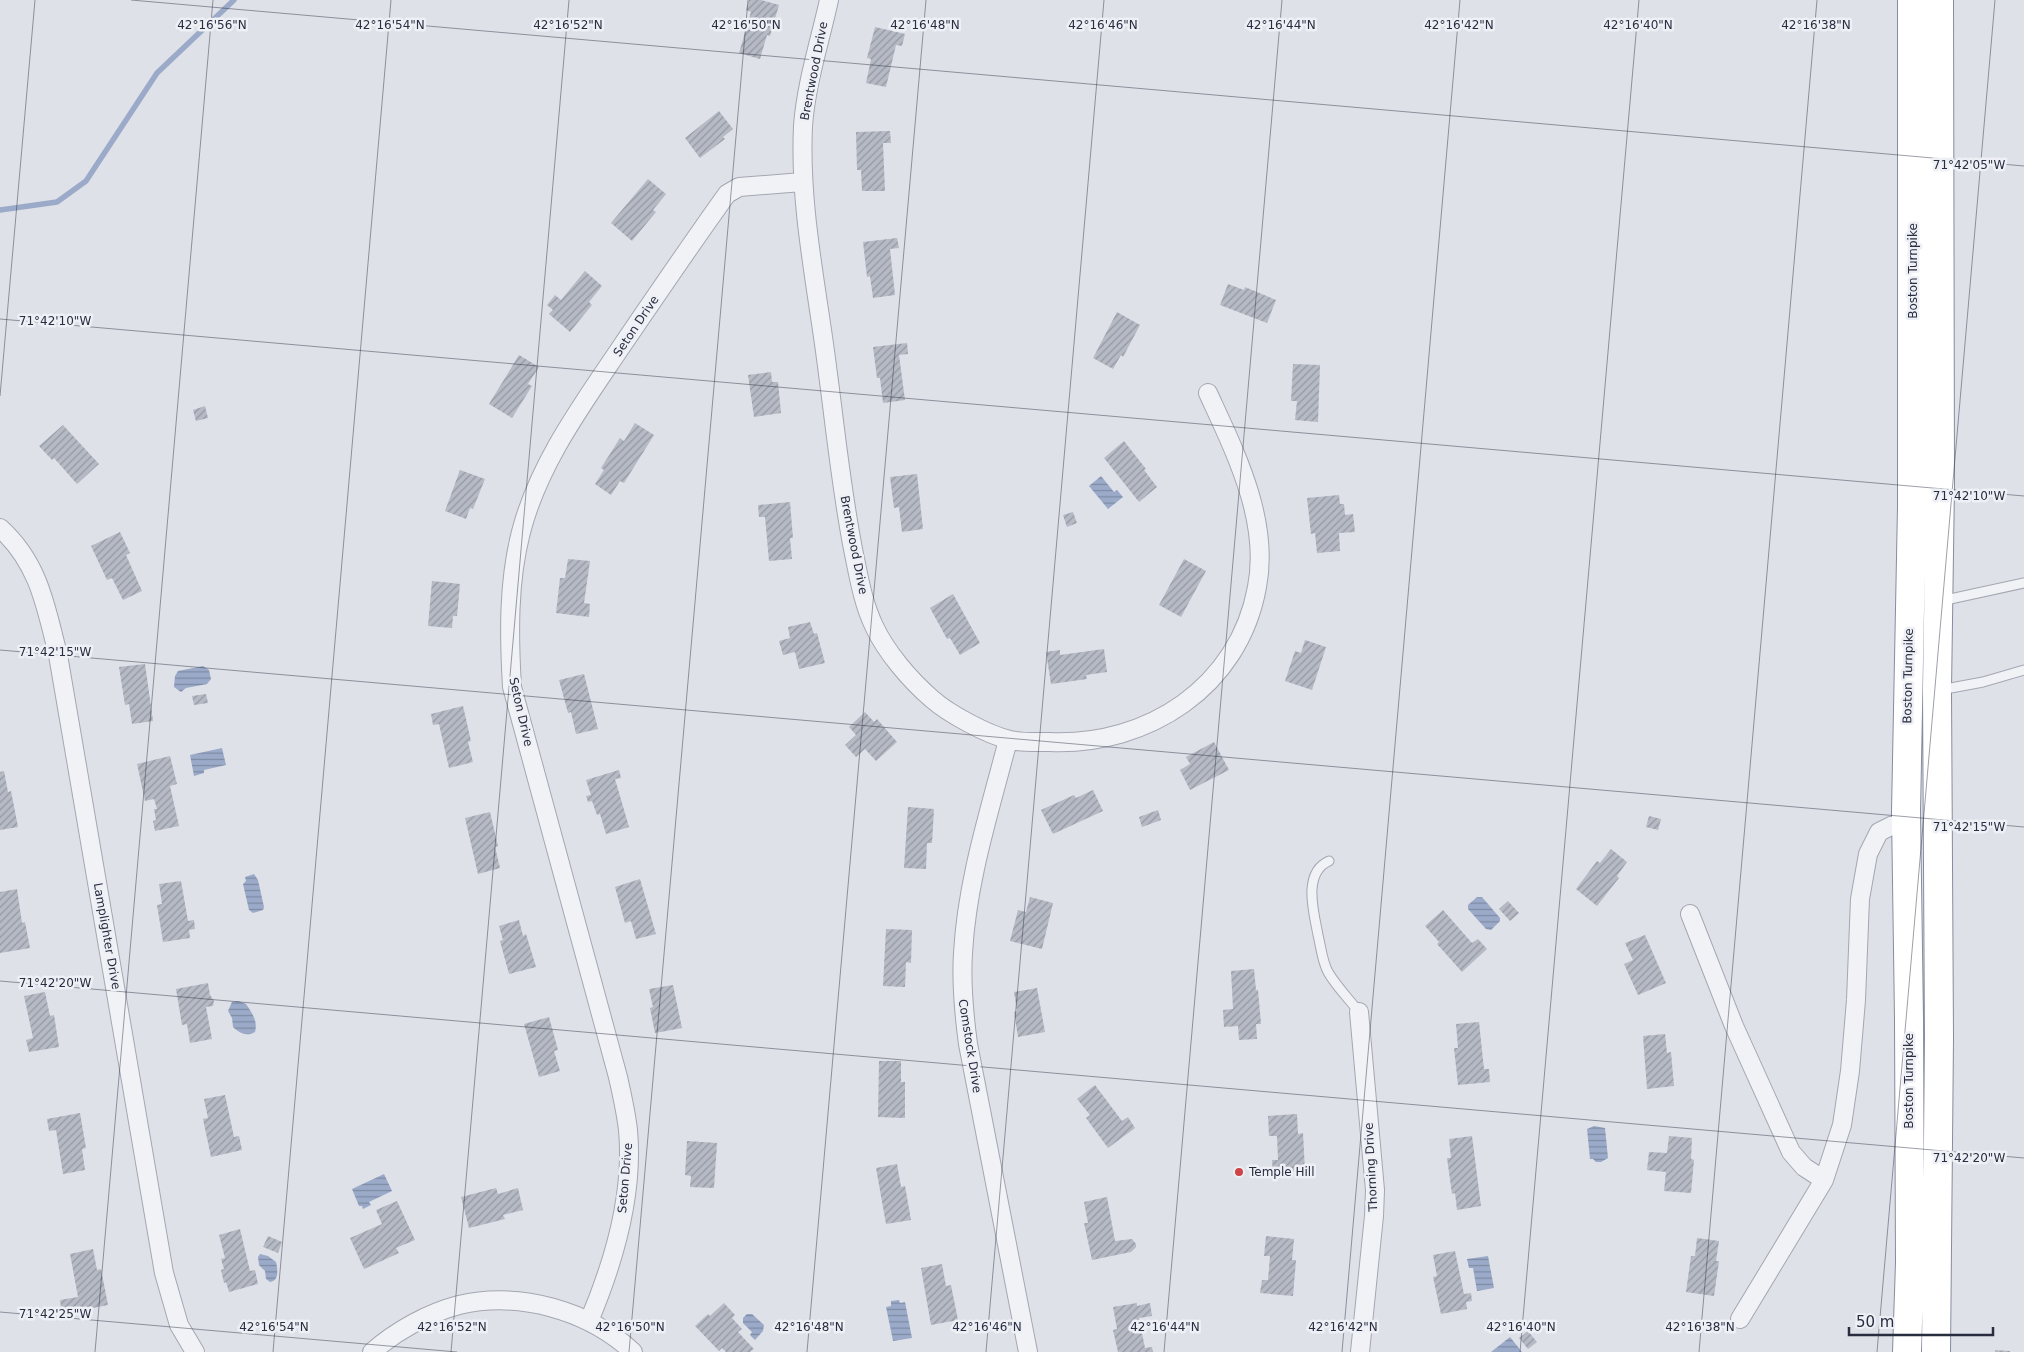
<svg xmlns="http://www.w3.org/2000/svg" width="2024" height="1352" font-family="'DejaVu Sans',sans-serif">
	<defs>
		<pattern id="water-rules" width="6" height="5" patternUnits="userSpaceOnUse" patternTransform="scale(1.25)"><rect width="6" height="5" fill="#9aaac8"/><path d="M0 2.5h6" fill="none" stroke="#7e8ba4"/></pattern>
		<pattern id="building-hatch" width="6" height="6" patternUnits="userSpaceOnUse" patternTransform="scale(1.25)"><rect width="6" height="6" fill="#b6bac5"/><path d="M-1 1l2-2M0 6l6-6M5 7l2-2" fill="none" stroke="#9498a1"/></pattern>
	</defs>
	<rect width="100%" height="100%" fill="#dfe1e8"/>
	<!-- water -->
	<path fill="url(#water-rules)" d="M1101 476 1114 492 1117 490 1123 497 1108 509 1089 486Z
		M203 666 209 670 211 679 207 684 186 688 181 692 174 687 175 676 178 671Z
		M222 748 226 765 204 770V773L194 776 190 755Z
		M254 874 258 880 264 907 263 910 253 913 249 910 243 884 246 881 245 877Z
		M1477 897H1482L1500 918V921L1491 930 1486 929 1468 909V905Z
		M238 1001 246 1004C252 1013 258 1021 255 1032 247 1037 239 1033 233 1027L232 1018 228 1011 232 1002Z
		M1594 1126 1605 1128 1608 1158 1601 1162H1596L1593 1159H1590L1587 1129Z
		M384 1174 392 1191 369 1202 371 1205 363 1209 362 1206H359L352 1189Z
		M260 1254 268 1256 276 1262C278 1270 279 1281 270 1282L266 1279 265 1271 259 1265 258 1257Z
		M1488 1256 1494 1288 1477 1291 1473 1268H1469L1467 1259Z
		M899 1300 900 1303 905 1302 912 1338 893 1341 886 1307 891 1306V1301Z
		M747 1314H752L764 1325 763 1331 755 1340 750 1335 752 1332 743 1323V1318Z
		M1510 1337 1522 1352H1491Z"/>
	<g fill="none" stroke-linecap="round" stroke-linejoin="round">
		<!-- stream -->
		<path stroke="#9aaac8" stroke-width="5.5" d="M0 210 57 202 86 181 157 73 234 0"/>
	</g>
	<!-- building -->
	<path fill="url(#building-hatch)" d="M749 0H761L779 5 770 36 767 35 760 59 739 53 751 12 746 10Z
		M875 27 905 34 902 46 896 45 886 87 866 83 871 59 867 58Z
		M719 111 733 129 723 137 725 139 700 158 685 138Z
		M890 131 891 143H883L885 191H862L861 170H857L856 132Z
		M648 179 666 194 653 210 656 212 632 241 611 223Z
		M897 238 899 248 890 249 895 295 873 298 870 276 867 277 863 242Z
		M585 271 602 286 589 302 592 305 570 332 549 314 553 310 547 305 555 295 561 300Z
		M1228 284 1244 290 1245 287 1276 300 1267 323 1220 305Z
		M1117 312 1140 325 1123 357 1121 355 1113 369 1093 358Z
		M907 343 908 354 899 355 905 400 883 403 880 378H877L873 347Z
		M519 355 539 367 528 384 532 386 512 418 489 404Z
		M1293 364 1320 365 1318 422 1295 420 1297 401H1291Z
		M771 372 772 382H778L781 413 754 417 748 375Z
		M205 406 208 418 196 421 193 410Z
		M635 423 654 435 624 483 620 481 611 495 595 484 604 470 601 468 620 438 624 441Z
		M63 425 99 464 77 484 54 458 52 460 39 446Z
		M1124 441 1146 469 1144 470 1157 487 1139 502 1104 458Z
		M460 470 485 479 473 509 470 508 466 519 445 511Z
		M917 474 923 529 902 532 899 507 894 508 890 477Z
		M1339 495 1340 504H1344L1345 515 1353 514 1355 532 1339 533 1340 551 1317 553 1315 533 1311 534 1307 498Z
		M790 502 793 538H790L792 559 769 561 765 517H759L758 505Z
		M1073 512 1077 523 1067 527 1063 515Z
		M120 532 130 553 126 555 142 591 123 600 112 578 107 580 91 546Z
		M568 559 590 561 584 603 590 604 589 617 556 613 560 578H565Z
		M1184 559 1206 571 1181 617 1159 605Z
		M432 581 460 584 457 616H453L452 628 428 626Z
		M953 594 980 643 960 655 950 638 947 639 930 608Z
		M810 622 814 634 817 633 825 663 799 669 795 652 783 655 779 641 790 638 788 627Z
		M1305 640 1326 647 1312 690 1285 681 1295 651 1301 653Z
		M1104 649 1107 672 1086 675 1087 679 1051 684 1046 652 1060 650V655Z
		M145 664 153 721 132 724 129 704 125 705 119 667Z
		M584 674 598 729 576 734 571 712 568 713 559 680Z
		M206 694 208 703 194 705 192 696Z
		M463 706 471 741 468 742 473 762 449 768 439 724 433 725 431 714Z
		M865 712 874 722 877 719 897 742 876 761 865 749 856 757 845 745 856 735 849 727Z
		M1214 742 1229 770 1190 790 1180 770 1190 764 1186 757Z
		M170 756 177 784 170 786 179 826 155 831 153 821 156 820 154 809H157L154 799 145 801 137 764Z
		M619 770 621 778 615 779 629 827 606 834 600 814 597 815 592 801 588 802 586 796 591 795 586 780Z
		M4 771 8 792 11 791 18 827 0 830V772Z
		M1093 790 1103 811 1053 834 1041 810 1074 795 1076 798Z
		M908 807 934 809 932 843H927L926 869 904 868Z
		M1158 810 1161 820 1142 827 1139 817Z
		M490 812 498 846 495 847 500 868 478 874 465 818Z
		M1649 816 1661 819 1658 830 1646 827Z
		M1611 849 1627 862 1617 876 1619 878 1597 906 1576 889 1597 861 1600 863Z
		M640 879 656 934 636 939 631 921 625 923 615 887Z
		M181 881 188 921 194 920 195 929 189 930 190 938 163 942 157 905 162 904 159 884Z
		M17 889 22 923 25 922 30 948 0 953V892Z
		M1030 897 1053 903 1042 949 1010 941 1018 910 1026 912Z
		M1508 901 1519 913 1510 921 1499 909Z
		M1443 910 1472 943 1478 939 1487 949 1462 972 1437 944 1439 942 1425 926Z
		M519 920 523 936 526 934 536 967 509 974 500 941 503 940 499 926Z
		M886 929 912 930 911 963 906 962 905 987 883 986Z
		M1645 935 1666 983 1638 995 1624 964 1633 960 1625 943Z
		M1254 969 1256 990H1258L1261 1024H1256L1257 1039 1239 1040 1238 1026 1224 1027 1223 1010 1233 1009 1231 971Z
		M208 983 210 995 214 1001 213 1006 206 1007 212 1039 190 1043 187 1024 182 1025 176 989Z
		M673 985 682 1028 655 1033 650 1008 653 1007 649 989Z
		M1037 988 1045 1032 1018 1037 1014 1012 1017 1011 1014 992Z
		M45 992 50 1016 54 1015 59 1047 29 1052 26 1040 33 1038 24 996Z
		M549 1017 558 1050 554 1051 560 1071 539 1077 524 1024Z
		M1479 1022 1484 1069H1489L1490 1082 1458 1085 1454 1048H1458L1456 1024Z
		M1665 1034 1667 1053 1671 1052 1674 1086 1647 1089 1643 1036Z
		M879 1061H901V1082H905V1118L878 1117Z
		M1095 1085 1122 1121 1128 1117 1135 1128 1108 1148 1086 1118 1090 1115 1077 1099Z
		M225 1095 234 1137 239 1136 242 1150 211 1157 203 1119 208 1118 204 1099Z
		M80 1113 86 1148 82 1149 85 1170 63 1174 56 1130 49 1131 47 1119Z
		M1297 1114 1298 1134 1303 1133 1305 1171 1273 1173 1272 1160H1278L1277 1136H1269L1268 1116Z
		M1472 1136 1481 1206 1457 1210 1455 1193 1452 1194 1447 1158H1451L1449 1139Z
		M1669 1136 1692 1138 1691 1159 1694 1160 1691 1193 1664 1191 1666 1172 1647 1170 1649 1152 1667 1153Z
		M687 1141 717 1143 714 1188 690 1187 691 1176 685 1175Z
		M897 1164 901 1187 905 1186 911 1220 886 1224 876 1168Z
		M496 1188 498 1194 518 1188 523 1210 503 1215 505 1219 469 1228 461 1197Z
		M1107 1197 1115 1241 1132 1239 1136 1244V1247L1131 1252 1092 1260 1084 1223H1088L1084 1202Z
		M397 1201 415 1240 396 1248 399 1253 364 1269 350 1238 382 1224 376 1210Z
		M240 1229 250 1271 255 1270 258 1284 229 1292 226 1282 224 1283 221 1270 224 1269 221 1259 225 1258 219 1235Z
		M268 1236 282 1242 278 1253 263 1247Z
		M1266 1236 1294 1239 1292 1260H1296L1293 1296 1260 1293 1262 1280H1268L1270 1256H1264Z
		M1697 1238 1719 1241 1716 1261H1719L1714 1296 1686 1292 1691 1256H1695Z
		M93 1249 97 1270 101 1269 108 1305 62 1314 60 1300 78 1297 70 1254Z
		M1455 1251 1464 1294 1471 1293 1472 1301 1466 1302 1467 1309 1441 1314 1433 1277 1437 1276 1433 1255Z
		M942 1264 946 1286 951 1285 958 1320 931 1325 921 1268Z
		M724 1303 735 1315 732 1318 742 1329 738 1332 754 1349 750 1352H726L722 1348 719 1351 695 1326 708 1314 710 1316Z
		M1137 1303V1306L1150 1303 1152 1316 1139 1318 1145 1348 1152 1347 1153 1352H1118L1113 1330 1117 1329 1113 1307Z
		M1528 1331 1537 1342 1528 1349 1519 1338Z
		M1995 1350 2010 1351V1352H1995Z"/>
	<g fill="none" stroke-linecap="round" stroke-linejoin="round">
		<!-- service casing -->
		<g stroke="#a4a7b2" stroke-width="11">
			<path id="service" d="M1941 601 2024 583
				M1940 690 1983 682 2024 670
				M1329 861C1302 873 1314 913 1318 935 1321 947 1322 961 1328 972 1336 986 1349 999 1359 1012"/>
		</g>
		<!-- minor casing -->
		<g stroke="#a4a7b2" stroke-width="20">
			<path id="minor" d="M829 0C820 41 806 84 803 126 799 209 818 291 828 374 836 434 842 495 854 554 859 578 863 603 874 626 886 652 910 680 932 699 949 714 988 735 1010 740 1023 743 1037 742 1050 742 1148 746 1239 687 1257 587 1270 520 1235 452 1208 393
				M0 528C39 563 46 607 58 655L164 1273 179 1325 195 1352
				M1008 740C990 810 967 880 963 953 961 983 964 1014 968 1044L1028 1352
				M1690 914 1734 1026 1791 1152 1804 1167 1824 1180
				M1359 1012 1375 1190 1374 1216 1360 1352
				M1740 1319 1824 1180 1842 1125 1850 1071 1856 1000 1860 899 1868 854 1879 832 1891 826 1906 824
				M589 1321C614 1262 634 1195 628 1130 626 1112 622 1095 618 1077L512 687C509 636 508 582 521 532 538 466 579 409 617 353 653 300 689 247 727 194L739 187 802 182
				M372 1352C396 1331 428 1313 459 1305 519 1291 588 1310 633 1352"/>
		</g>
		<!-- trunk casing -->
		<g stroke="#868c9f" stroke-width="30">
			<path id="trunk" d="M1907 1352 1910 1263 1909 1019 1906 812 1912 507V0
				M1936 1352 1939 1038 1937 690 1940 484 1939 0"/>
		</g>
		<!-- service -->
		<use href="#service" stroke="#f1f2f6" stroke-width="9"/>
		<!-- minor -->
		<use href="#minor" stroke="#f1f2f6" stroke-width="18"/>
		<!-- trunk -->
		<use href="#trunk" stroke="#fff" stroke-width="28"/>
	</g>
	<!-- ticks -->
	<path fill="none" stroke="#282d3f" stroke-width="1" stroke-opacity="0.45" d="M131 0 2024 166M0 319 2024 496M0 396 35 0M0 650 2024 827M0 981 2024 1158M0 1312 457 1352M95 1352 213 0M273 1352 391 0M451 1352 569 0M629 1352 748 0M807 1352 926 0M986 1352 1104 0M1164 1352 1282 0M1342 1352 1460 0M1520 1352 1639 0M1699 1352 1817 0M1877 1352 1995 0"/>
	<!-- markers -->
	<circle fill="#cd4346" stroke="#eef0f6" stroke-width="2" cx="1239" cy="1172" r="5"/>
	<g text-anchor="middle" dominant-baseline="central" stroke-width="5" stroke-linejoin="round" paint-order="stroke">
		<!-- street labels -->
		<g font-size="12" fill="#282d3f" stroke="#eef0f6">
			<text transform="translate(814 71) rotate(-79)">Brentwood Drive</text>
			<text transform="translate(1913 271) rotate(-90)">Boston Turnpike</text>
			<text transform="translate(636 326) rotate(-56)">Seton Drive</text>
			<text transform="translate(854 545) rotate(79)">Brentwood Drive</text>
			<text transform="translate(1908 676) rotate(-89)">Boston Turnpike</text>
			<text transform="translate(521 712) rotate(77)">Seton Drive</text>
			<text transform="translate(107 936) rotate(80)">Lamplighter Drive</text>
			<text transform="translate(970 1046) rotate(81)">Comstock Drive</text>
			<text transform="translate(1909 1081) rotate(-90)">Boston Turnpike</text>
			<text transform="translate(1371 1167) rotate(-93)">Thorning Drive</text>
			<text transform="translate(625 1178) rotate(-85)">Seton Drive</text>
		</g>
		<!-- poi labels -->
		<g font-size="12" fill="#282d3f" stroke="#eef0f6" text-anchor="start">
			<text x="1249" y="1172">Temple Hill</text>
		</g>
	</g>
	<g font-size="12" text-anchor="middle" fill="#282d3f" stroke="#eef0f6" stroke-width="5" stroke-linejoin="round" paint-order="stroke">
		<text x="212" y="29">42°16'56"N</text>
		<text x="390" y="29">42°16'54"N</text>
		<text x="568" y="29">42°16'52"N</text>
		<text x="746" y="29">42°16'50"N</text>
		<text x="925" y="29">42°16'48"N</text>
		<text x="1103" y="29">42°16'46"N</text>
		<text x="1281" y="29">42°16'44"N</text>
		<text x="1459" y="29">42°16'42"N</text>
		<text x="1638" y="29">42°16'40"N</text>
		<text x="1816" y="29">42°16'38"N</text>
		<text x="1969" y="169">71°42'05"W</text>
		<text x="55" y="325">71°42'10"W</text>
		<text x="1969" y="500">71°42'10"W</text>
		<text x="55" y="656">71°42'15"W</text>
		<text x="1969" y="831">71°42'15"W</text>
		<text x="55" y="987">71°42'20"W</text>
		<text x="1969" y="1162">71°42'20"W</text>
		<text x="55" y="1318">71°42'25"W</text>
		<text x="274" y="1331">42°16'54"N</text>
		<text x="452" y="1331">42°16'52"N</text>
		<text x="630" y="1331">42°16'50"N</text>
		<text x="809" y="1331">42°16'48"N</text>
		<text x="987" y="1331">42°16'46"N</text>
		<text x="1165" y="1331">42°16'44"N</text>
		<text x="1343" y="1331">42°16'42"N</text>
		<text x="1521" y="1331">42°16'40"N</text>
		<text x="1700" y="1331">42°16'38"N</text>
	</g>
	<!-- scale -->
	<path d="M1849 1327v8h144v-8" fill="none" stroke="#282d3f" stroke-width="2.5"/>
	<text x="1856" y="1327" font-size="15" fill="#282d3f" stroke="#eef0f6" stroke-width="4" paint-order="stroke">50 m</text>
</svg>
